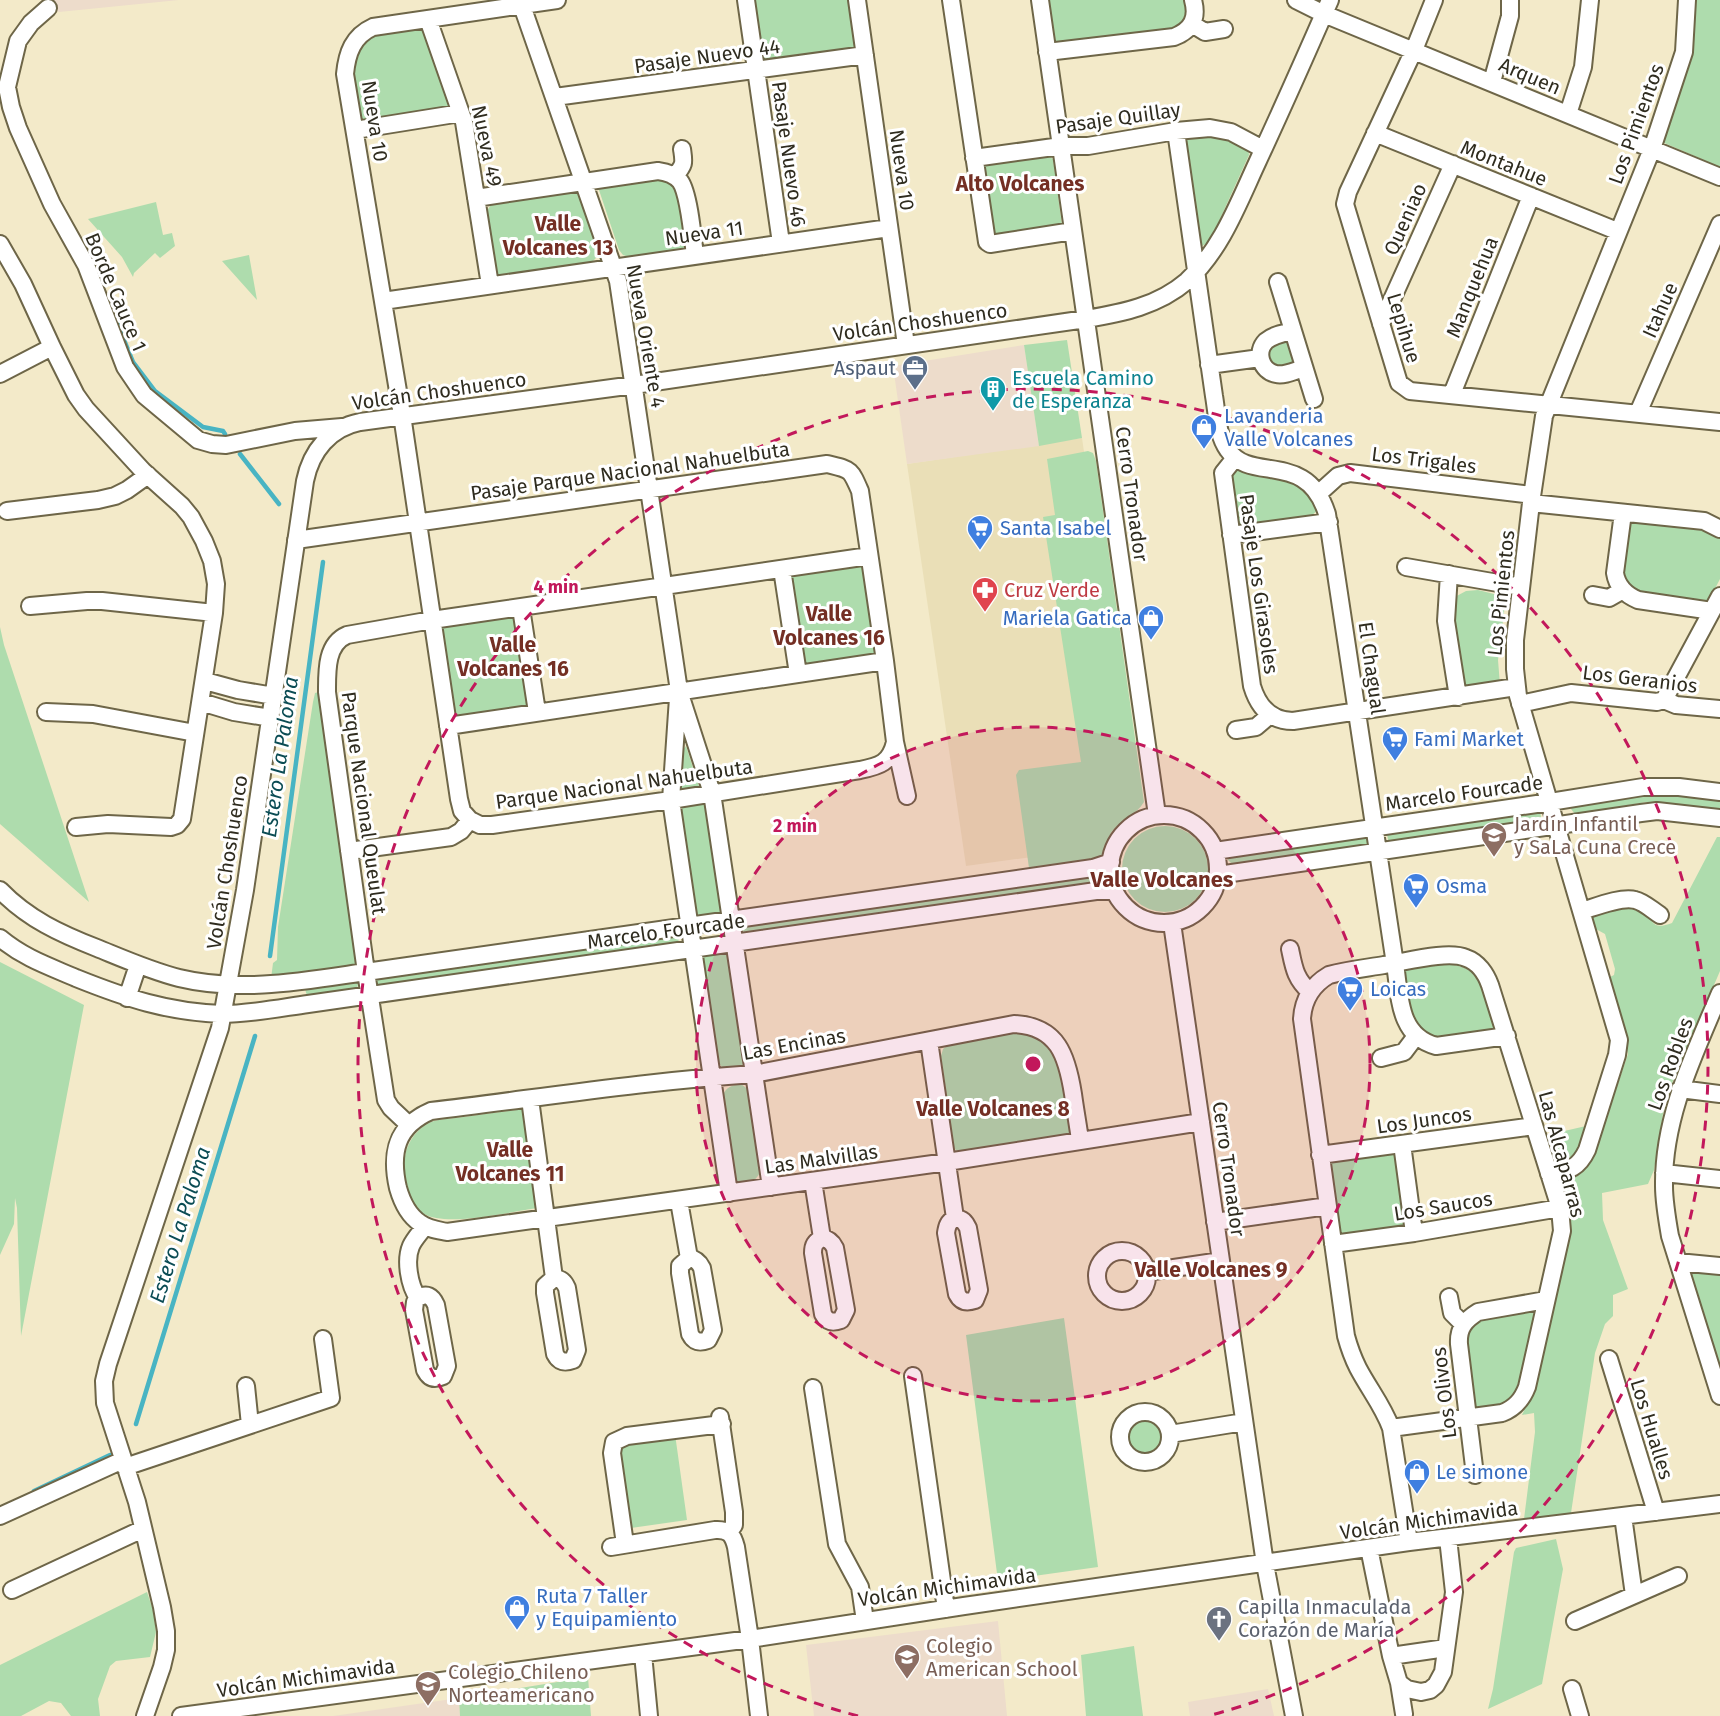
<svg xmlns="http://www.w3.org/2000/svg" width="1720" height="1716" font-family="'Fira Sans',sans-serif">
	<rect width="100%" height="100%" fill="#f3eac9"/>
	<!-- built -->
	<path fill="#eadfb7" d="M1082 438 1134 799 1090 849 966 866 907 464Z"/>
	<!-- industrial -->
	<path fill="#eddccb" d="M41 0H179L59 12Z
		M1024 345 1039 446 907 464 893 366Z
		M998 1621 1007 1716H814L806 1645Z
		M1268 1689 1274 1716H1190L1188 1702Z
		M459 1698 460 1716H333Z"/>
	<!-- green -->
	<path fill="#aedcad" d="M750 0H848L855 50 764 64Z
		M1049 0H1189L1185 28 1062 48 1055 42Z
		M1694 0H1720V167L1662 142 1692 58Z
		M421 27 424 28 451 108 367 123 362 120 360 116C355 91 342 47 374 35 386 30 408 29 421 27Z
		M1225 134 1248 148 1249 155 1211 239 1208 243 1200 247 1185 141 1186 138Z
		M1047 155 1053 159 1062 225 992 238 983 166 986 162Z
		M662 177 679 189 687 247 683 250 629 257 623 255 619 250 598 187Z
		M572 190 577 193 581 199 598 249 599 255 591 263 496 275 486 212 493 202Z
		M156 202 163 235 172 233 175 246 160 258 155 253 134 273 133 277 122 257 88 219Z
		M249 255 257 300 222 261Z
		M1067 340 1082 438 1039 446 1024 345Z
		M1284 340 1288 342C1291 351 1296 357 1290 365L1274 369 1264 351 1265 347Z
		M1088 451 1093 453 1096 461 1144 802C1136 815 1124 818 1114 829 1107 836 1107 847 1102 856L1095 859 1029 868 1016 775 1019 770 1081 762 1043 517 1055 515 1047 459Z
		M1232 466 1291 480 1310 494 1318 510 1311 516 1239 530 1227 471Z
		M1631 522C1655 524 1703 522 1720 539V579L1708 602 1700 603 1633 593 1621 580 1627 524Z
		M862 562 876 658 801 670 787 573Z
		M1478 590 1506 597 1498 660 1500 685 1461 690 1449 612 1453 598 1466 591Z
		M513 613 532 708 453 720 439 624Z
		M0 627 4 645 89 902 0 824Z
		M319 692 360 960 353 968 271 979 273 963 277 960 278 927 313 702 315 693Z
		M686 746 699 786 683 790 680 787 683 750Z
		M1662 793 1720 800V809L1647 802 1575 814 1571 809 1572 806 1641 794Z
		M700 802 707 805 722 910 718 915 702 917 696 913 681 810 684 805Z
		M1540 811 1541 817 1539 819 1390 841 1388 840 1387 834Z
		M1122 869a43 43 0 1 1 86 0a43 43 0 1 1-86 0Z
		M1368 835 1369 844 1232 864 1228 860 1230 855Z
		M1717 837H1720V971L1670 1088 1663 1114 1654 1170 1648 1184 1602 1193 1603 1220 1628 1289 1613 1295V1316L1605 1324 1595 1353 1571 1513 1524 1519 1535 1432 1534 1413 1522 1415 1535 1387 1571 1231 1570 1218 1561 1184 1564 1179 1596 1148 1628 1054 1608 978 1614 975 1615 969 1605 934 1594 928 1591 916 1626 903 1648 909C1651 926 1656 929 1672 923Z
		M1096 875 1099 878 1098 883 743 934 741 930 743 925Z
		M678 935 680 938 677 943 379 986 376 983V978Z
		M724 951 728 953 745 1061 739 1070 725 1071 717 1061 703 958 707 954Z
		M0 962 84 1005 21 1336 17 1208 15 1198 14 1224 0 1255Z
		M1436 964C1485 962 1484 990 1495 1028L1491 1033 1442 1042 1425 1036 1409 1017 1403 970Z
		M357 981 358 984 357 989 310 997 307 996 305 989 309 987Z
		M1013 1030 1032 1032 1055 1050 1073 1126 1067 1137 962 1154 957 1152 954 1147 941 1056 943 1049 950 1043Z
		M741 1084 749 1090 761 1169C758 1181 748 1185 737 1181L734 1177 723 1096C725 1087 733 1085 741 1084Z
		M524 1109 537 1208C510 1212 447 1227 424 1214 409 1205 404 1180 404 1164 405 1147 413 1131 429 1123 436 1119 447 1119 456 1118 478 1115 501 1112 524 1109Z
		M1586 1126 1576 1155 1567 1162 1559 1161 1553 1154 1547 1135Z
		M1392 1152 1397 1156 1406 1220 1402 1228 1344 1236 1338 1231 1328 1166 1333 1160Z
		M1690 1271H1720V1373L1690 1273Z
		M1532 1312 1535 1315C1531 1333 1524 1391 1510 1401 1501 1408 1484 1408 1473 1409L1464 1337C1475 1313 1509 1315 1532 1312Z
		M1064 1318 1098 1567 998 1581 966 1335Z
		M1125 1437a20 20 0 1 1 40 0a20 20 0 1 1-40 0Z
		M675 1434 687 1520 631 1528 619 1442Z
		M1556 1539 1563 1569 1542 1684 1488 1709 1493 1689 1514 1552 1516 1548Z
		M147 1592 153 1610 156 1632 150 1657 116 1661 110 1666 98 1699 100 1716H71L61 1703 49 1701 21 1716H0V1665Z
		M1134 1646 1143 1716H1086L1081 1655Z
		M588 1677 591 1716H460L459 1698Z"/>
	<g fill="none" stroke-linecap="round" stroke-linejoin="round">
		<!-- stream -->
		<path stroke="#48b4c3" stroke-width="4.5" d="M115 318 133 362 155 391 203 427 223 431 225 434
			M240 454 279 504
			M270 956 323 562
			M136 1424 255 1036
			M34 1491 110 1455"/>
		<!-- minor casing -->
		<g stroke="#6e6648" stroke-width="20">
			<path id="minor" d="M520 0 618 281 679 691 712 793 771 1187
				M557 0 373 27C353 36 347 53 345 74L402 415 459 799 462 811 470 820 480 825H492L671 800 860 770C880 766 890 763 895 742
				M746 0 781 243
				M857 0 906 345
				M951 0 987 242 990 244 1073 231
				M1040 0 1157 815
				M1296 0 1324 14 1720 177
				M1434 0 1414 50 1348 192 1345 204 1399 383 1410 391 1720 422
				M48 8 31 23 18 41 7 87 11 107 18 128 52 204 86 265 125 367 144 395 198 440 212 444 226 445 295 431 342 427
				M428 19 464 122 490 285
				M1192 24 1205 32 1224 29
				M1047 52 1174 37C1192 30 1198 18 1193 0
				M1492 82 1510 16V0
				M555 97 865 55
				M1568 114 1583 67 1590 0
				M355 130 461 113
				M1176 131 1214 396C1217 413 1217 435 1228 450 1251 484 1307 449 1327 514L1395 964C1400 996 1398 1036 1436 1046L1507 1036
				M1375 133 1617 231
				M974 158 1061 146H1088L1176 131 1210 128 1231 132 1263 149
				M675 176C685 164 684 163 682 149
				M476 198 658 171C666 172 674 174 680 181 689 193 693 239 695 256
				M0 244 23 284 52 347 76 395 86 409 143 471 182 506 191 517 204 541 212 561 216 584 214 613 182 819 177 825 171 827 108 824 76 827
				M1278 282 1314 399
				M383 301 889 228
				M1381 324 1453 164
				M1293 331C1284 333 1273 335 1266 341 1255 352 1261 371 1276 374 1285 376 1296 370 1304 368
				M1209 365 1260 358
				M0 374 52 347
				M1452 394 1531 196
				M1638 413 1720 224
				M1235 458 1223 473 1252 686C1258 706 1270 721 1293 721L1516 687
				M1318 494 1338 476 1350 473 1532 495
				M1531 503 1704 521 1720 529
				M7 511 98 500 115 496 127 490 148 475
				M1623 513 1615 573C1617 586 1626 595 1638 600L1712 611
				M1231 535 1329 522
				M296 540 827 464C851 470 850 468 860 491L885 661 895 742 907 796
				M1406 567 1521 587
				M782 569 798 674
				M1449 574 1446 621 1458 697
				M1593 595 1609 598 1623 590
				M30 606 87 601H102L214 613
				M521 608 537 712
				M205 681 238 690 274 696
				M678 698 671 800 729 1193
				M1664 700 1720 596
				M201 702 234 712 271 718
				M1520 704 1571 693 1657 702 1664 700 1676 705 1720 709
				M46 712 93 714 195 733
				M448 726 885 661
				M1236 730 1256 727 1270 715
				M1110 869a54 54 0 1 1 108 0a54 54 0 1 1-108 0Z
				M349 851 451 837 461 831 470 820
				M1215 851 1550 802 1643 787H1679L1720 792
				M1218 875 1641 813 1657 811 1720 818
				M0 890C28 919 61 934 97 948 124 959 151 971 179 978 241 993 304 981 366 972L1093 868 1111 862
				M1582 911C1595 907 1622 896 1635 900 1644 902 1652 910 1660 915
				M1172 923 1265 1564 1294 1716
				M0 938C24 958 48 966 76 978 126 998 167 1012 222 1014 250 1014 280 1008 308 1004L1096 891H1115
				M1290 949C1294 968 1295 978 1310 992
				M1720 993C1694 1055 1663 1117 1664 1186 1664 1202 1667 1219 1670 1236L1720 1396
				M127 998 138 965
				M929 1041 955 1218C948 1222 947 1226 946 1233L957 1294C961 1302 966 1303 975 1300L979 1290 968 1228C965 1222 963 1219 955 1218
				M1381 1058 1404 1052 1416 1036
				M1680 1089 1720 1094
				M530 1099 554 1278
				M409 1125 391 1108 386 1100 366 972 327 692C327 671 326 644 347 635L432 620 869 556
				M1080 1140C1078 1125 1075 1109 1073 1094 1067 1056 1058 1026 1014 1024L754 1074C646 1081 539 1098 431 1111 396 1126 390 1153 398 1188 402 1202 408 1215 420 1223 428 1229 437 1230 447 1232L947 1162 1201 1122
				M1402 1144 1414 1233
				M1320 1155 1534 1126
				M1664 1173 1720 1179
				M1549 1174C1569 1170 1578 1169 1587 1150L1617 1055 1619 1040 1518 696 1515 669V640L1531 503 1544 416 1652 149 1684 52 1687 0
				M813 1181 822 1238C815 1242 813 1245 813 1253L823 1314C827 1322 833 1323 841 1320L846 1310 835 1248C832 1242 829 1239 822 1238
				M679 1201 689 1258 680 1266V1273L690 1334C694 1342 700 1343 708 1340L713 1330 702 1268C699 1262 696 1259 689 1258
				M1215 1222 1328 1206
				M1333 1244 1414 1233 1560 1208
				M1097 1276a25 25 0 1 1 50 0a25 25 0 1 1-50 0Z
				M1678 1262 1720 1266
				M1147 1272 1221 1261
				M554 1278C561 1279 564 1281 567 1288L577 1350 573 1360C565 1363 559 1362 555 1354L545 1293V1286Z
				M1449 1297 1452 1313 1463 1324
				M418 1298C427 1293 432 1296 436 1305L447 1366 443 1376C434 1380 429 1378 425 1370L414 1310 415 1302 418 1298C409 1285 405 1260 411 1246 414 1239 421 1232 425 1226
				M1609 1359 1656 1512
				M913 1376 946 1609
				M246 1386 250 1425
				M813 1388 837 1544 860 1587 865 1621
				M1120 1437a25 25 0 1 1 50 0a25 25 0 1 1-50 0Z
				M720 1417 734 1512V1525L729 1532
				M1391 1428 1502 1413C1515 1408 1522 1400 1527 1387L1562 1231 1560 1208 1490 985C1486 974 1478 962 1466 958 1448 950 1405 962 1384 965 1366 968 1347 970 1329 975 1312 985 1303 1000 1302 1019L1346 1336C1349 1347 1353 1358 1358 1368 1369 1389 1383 1406 1391 1428L1409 1542
				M1170 1434 1244 1422
				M125 1467 331 1398 323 1339
				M1475 1475 1459 1344C1458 1328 1465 1320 1478 1312L1546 1300
				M0 1516 123 1460
				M1623 1516 1634 1595
				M625 1544 612 1453 614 1442 627 1436 722 1424
				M611 1547 715 1530C729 1529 733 1535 736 1547L750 1639 759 1716
				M1369 1548 1391 1656 1399 1683 1404 1714
				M12 1590 143 1529
				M1575 1621 1678 1576
				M643 1654 649 1716
				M1391 1656 1446 1648
				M1399 1683 1407 1689 1421 1692 1430 1690 1436 1685 1443 1672 1454 1592 1448 1538
				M1572 1689 1580 1716
				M145 1716 162 1667 166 1650V1631L162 1607 137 1502 105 1403 104 1381 108 1364 220 1028 245 890 305 481C311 451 330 428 360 422L634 385 1086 319C1122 313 1158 306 1187 281 1221 250 1238 204 1257 163 1282 109 1306 55 1330 0
				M181 1716 750 1639 964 1606 1409 1542 1720 1504"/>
		</g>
		<!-- minor -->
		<use href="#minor" stroke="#fff" stroke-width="16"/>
	</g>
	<!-- distance rings -->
	<circle cx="1033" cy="1064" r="337" fill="#c2185b" fill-opacity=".12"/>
	<g fill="none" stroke="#c2185b" stroke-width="3" stroke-dasharray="10 8">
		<circle cx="1033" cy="1064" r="337"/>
		<path d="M858 1716A675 675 0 1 1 1208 1716"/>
	</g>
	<!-- icons -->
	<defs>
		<g id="office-pin" transform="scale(1.35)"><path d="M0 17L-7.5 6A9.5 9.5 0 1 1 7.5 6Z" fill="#5c6f8a" stroke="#fff"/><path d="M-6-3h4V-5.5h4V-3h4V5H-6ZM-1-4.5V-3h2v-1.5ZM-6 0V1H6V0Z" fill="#fff"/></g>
		<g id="building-pin" transform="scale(1.35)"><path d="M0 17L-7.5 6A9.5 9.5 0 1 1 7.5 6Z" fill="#0f9aa8" stroke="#fff"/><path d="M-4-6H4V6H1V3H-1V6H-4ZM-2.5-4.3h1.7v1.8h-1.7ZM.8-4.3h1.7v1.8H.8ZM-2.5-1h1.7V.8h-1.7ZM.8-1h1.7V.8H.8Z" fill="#fff"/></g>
		<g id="shop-pin" transform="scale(1.35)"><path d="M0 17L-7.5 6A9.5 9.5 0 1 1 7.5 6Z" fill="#3f7fe0" stroke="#fff"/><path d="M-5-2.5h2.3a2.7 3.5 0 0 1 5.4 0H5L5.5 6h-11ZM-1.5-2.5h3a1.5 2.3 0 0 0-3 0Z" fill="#fff"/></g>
		<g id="supermarket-pin" transform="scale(1.35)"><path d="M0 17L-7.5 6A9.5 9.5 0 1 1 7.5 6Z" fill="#3f7fe0" stroke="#fff"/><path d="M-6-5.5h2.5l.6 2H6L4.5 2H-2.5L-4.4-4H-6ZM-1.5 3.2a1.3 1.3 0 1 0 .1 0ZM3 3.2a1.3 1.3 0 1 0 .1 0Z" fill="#fff"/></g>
		<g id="pharmacy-pin" transform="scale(1.35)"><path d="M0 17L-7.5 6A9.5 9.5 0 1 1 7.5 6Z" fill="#e0444e" stroke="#fff"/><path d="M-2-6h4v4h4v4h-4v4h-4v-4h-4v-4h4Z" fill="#fff"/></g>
		<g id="school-pin" transform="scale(1.35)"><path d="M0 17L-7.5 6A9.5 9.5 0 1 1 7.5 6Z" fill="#8d6e63" stroke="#fff"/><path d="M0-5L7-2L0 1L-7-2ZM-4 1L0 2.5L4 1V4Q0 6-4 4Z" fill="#fff"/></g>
		<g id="church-pin" transform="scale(1.35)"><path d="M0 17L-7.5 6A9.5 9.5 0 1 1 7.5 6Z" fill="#6b7280" stroke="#fff"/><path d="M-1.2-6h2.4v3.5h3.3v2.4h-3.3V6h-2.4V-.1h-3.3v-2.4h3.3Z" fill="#fff"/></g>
	</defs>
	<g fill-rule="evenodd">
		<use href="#office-pin" x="915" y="368"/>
		<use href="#building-pin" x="993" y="389"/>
		<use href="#shop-pin" x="1204" y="427"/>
		<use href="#supermarket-pin" x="980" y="528"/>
		<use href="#pharmacy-pin" x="985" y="590"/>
		<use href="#shop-pin" x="1151" y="618"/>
		<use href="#supermarket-pin" x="1395" y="739"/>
		<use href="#school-pin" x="1494" y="835"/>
		<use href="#supermarket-pin" x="1416" y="886"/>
		<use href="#supermarket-pin" x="1350" y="989"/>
		<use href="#shop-pin" x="1417" y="1472"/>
		<use href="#shop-pin" x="517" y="1608"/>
		<use href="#church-pin" x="1219" y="1619"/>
		<use href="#school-pin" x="907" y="1657"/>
		<use href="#school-pin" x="428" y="1684"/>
	</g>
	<g text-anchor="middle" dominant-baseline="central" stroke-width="6" stroke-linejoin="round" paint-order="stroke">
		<!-- street labels -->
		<g font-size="20" fill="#2f2c1f" stroke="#fff">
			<text transform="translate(707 56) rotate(-8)">Pasaje Nuevo 44</text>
			<text transform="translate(1530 76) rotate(23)">Arquen</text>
			<text transform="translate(1118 118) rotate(-8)">Pasaje Quillay</text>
			<text transform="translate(375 121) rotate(81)">Nueva 10</text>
			<text transform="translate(1636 124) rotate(-70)">Los Pimientos</text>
			<text transform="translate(487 146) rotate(78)">Nueva 49</text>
			<text transform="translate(789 154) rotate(82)">Pasaje Nuevo 46</text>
			<text transform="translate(1504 163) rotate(22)">Montahue</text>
			<text transform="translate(902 170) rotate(82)">Nueva 10</text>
			<text transform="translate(1405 219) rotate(-66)">Queniao</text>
			<text transform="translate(704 233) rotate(-8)">Nueva 11</text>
			<text transform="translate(1472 287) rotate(-68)">Manquehua</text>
			<text transform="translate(116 292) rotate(67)">Borde Cauce 1</text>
			<text transform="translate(1660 310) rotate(-66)">Itahue</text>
			<text transform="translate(920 322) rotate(-8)">Volcán Choshuenco</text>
			<text transform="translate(1404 328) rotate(73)">Lepihue</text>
			<text transform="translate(646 336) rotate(80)">Nueva Oriente 4</text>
			<text transform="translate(439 391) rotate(-8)">Volcán Choshuenco</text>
			<text transform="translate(1424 460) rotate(7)">Los Trigales</text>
			<text transform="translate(630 471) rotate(-8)">Pasaje Parque Nacional Nahuelbuta</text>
			<text transform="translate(1132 494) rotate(82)">Cerro Tronador</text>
			<text transform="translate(1259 584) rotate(82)">Pasaje Los Girasoles</text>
			<text transform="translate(1501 593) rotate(-84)">Los Pimientos</text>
			<text transform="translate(1372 668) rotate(82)">El Chagual</text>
			<text transform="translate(1640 679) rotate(7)">Los Geranios</text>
			<text transform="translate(624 784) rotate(-8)">Parque Nacional Nahuelbuta</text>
			<text transform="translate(1464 793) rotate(-8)">Marcelo Fourcade</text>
			<text transform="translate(364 803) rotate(82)">Parque Nacional Queulat</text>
			<text transform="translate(227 862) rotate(-81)">Volcán Choshuenco</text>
			<text transform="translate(666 931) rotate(-8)">Marcelo Fourcade</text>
			<text transform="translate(794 1044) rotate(-10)">Las Encinas</text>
			<text transform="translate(1670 1064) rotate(-70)">Los Robles</text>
			<text transform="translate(1424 1120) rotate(-8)">Los Juncos</text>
			<text transform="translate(1562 1154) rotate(75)">Las Alcaparras</text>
			<text transform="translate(821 1159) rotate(-8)">Las Malvillas</text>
			<text transform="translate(1229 1169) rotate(82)">Cerro Tronador</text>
			<text transform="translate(1443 1206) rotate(-9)">Los Saucos</text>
			<text transform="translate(1444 1393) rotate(-97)">Los Olivos</text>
			<text transform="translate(1652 1429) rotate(73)">Los Hualles</text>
			<text transform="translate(1429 1520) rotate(-8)">Volcán Michimavida</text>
			<text transform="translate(947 1587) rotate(-8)">Volcán Michimavida</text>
			<text transform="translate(306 1678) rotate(-8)">Volcán Michimavida</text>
		</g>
		<!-- service labels -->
		<g font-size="20" fill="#4e5e75" stroke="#fff" text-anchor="end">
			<text x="896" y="368">Aspaut</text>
		</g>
		<!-- culture labels -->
		<g font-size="20" fill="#0d838f" stroke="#fff" text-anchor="start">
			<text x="1012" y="378">Escuela Camino<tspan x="1012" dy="23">de Esperanza</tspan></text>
		</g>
		<!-- shop labels -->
		<g font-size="20" fill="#366cbe" stroke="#fff" text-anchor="start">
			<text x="1224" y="416">Lavanderia<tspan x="1224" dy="23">Valle Volcanes</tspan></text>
			<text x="1000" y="528">Santa Isabel</text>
			<text x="1132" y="618" text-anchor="end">Mariela Gatica</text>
			<text x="1414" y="739">Fami Market</text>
			<text x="1436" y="886">Osma</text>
			<text x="1370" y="989">Loicas</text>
			<text x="1436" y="1472">Le simone</text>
			<text x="536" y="1596">Ruta 7 Taller<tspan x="536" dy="23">y Equipamiento</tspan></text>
		</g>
		<!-- health labels -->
		<g font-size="20" fill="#be3a42" stroke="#fff" text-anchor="start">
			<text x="1004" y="590">Cruz Verde</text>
		</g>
		<!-- education labels -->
		<g font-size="20" fill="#785e54" stroke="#fff" text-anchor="start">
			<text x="1514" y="824">Jardín Infantil<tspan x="1514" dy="23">y SaLa Cuna Crece</tspan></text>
			<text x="926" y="1646">Colegio<tspan x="926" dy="23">American School</tspan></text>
			<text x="448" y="1672">Colegio Chileno<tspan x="448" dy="23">Norteamericano</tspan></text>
		</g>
		<!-- worship labels -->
		<g font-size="20" fill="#5b616d" stroke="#fff" text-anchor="start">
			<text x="1238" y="1607">Capilla Inmaculada<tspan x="1238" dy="23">Corazón de María</tspan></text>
		</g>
		<!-- neighbourhood labels -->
		<g font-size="21" font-weight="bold" fill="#742f24" stroke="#fff">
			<text x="1020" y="184">Alto Volcanes</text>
			<text x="558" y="224">Valle<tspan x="558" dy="24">Volcanes 13</tspan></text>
			<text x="829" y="614">Valle<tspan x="829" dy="24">Volcanes 16</tspan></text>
			<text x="513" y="645">Valle<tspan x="513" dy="24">Volcanes 16</tspan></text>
			<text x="993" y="1109">Valle Volcanes 8</text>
			<text x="510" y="1150">Valle<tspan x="510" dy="24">Volcanes 11</tspan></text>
			<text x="1211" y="1270">Valle Volcanes 9</text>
		</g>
		<!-- water labels -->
		<g font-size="21" font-style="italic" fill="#0b4c54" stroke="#fff">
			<text transform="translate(280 757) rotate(-82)">Estero La Paloma</text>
			<text transform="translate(180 1225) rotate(-73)">Estero La Paloma</text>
		</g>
		<!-- quarter labels -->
		<g font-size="22" font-weight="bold" fill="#742f24" stroke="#fff">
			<text x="1162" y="879">Valle Volcanes</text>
		</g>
	</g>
	<circle cx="1033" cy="1064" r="9" fill="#c2185b" stroke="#fff" stroke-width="3"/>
	<g font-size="18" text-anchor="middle" font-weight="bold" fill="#c2185b" stroke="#fff" stroke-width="6" stroke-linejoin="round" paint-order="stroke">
		<text x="556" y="593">4 min</text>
		<text x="795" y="832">2 min</text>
	</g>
</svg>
